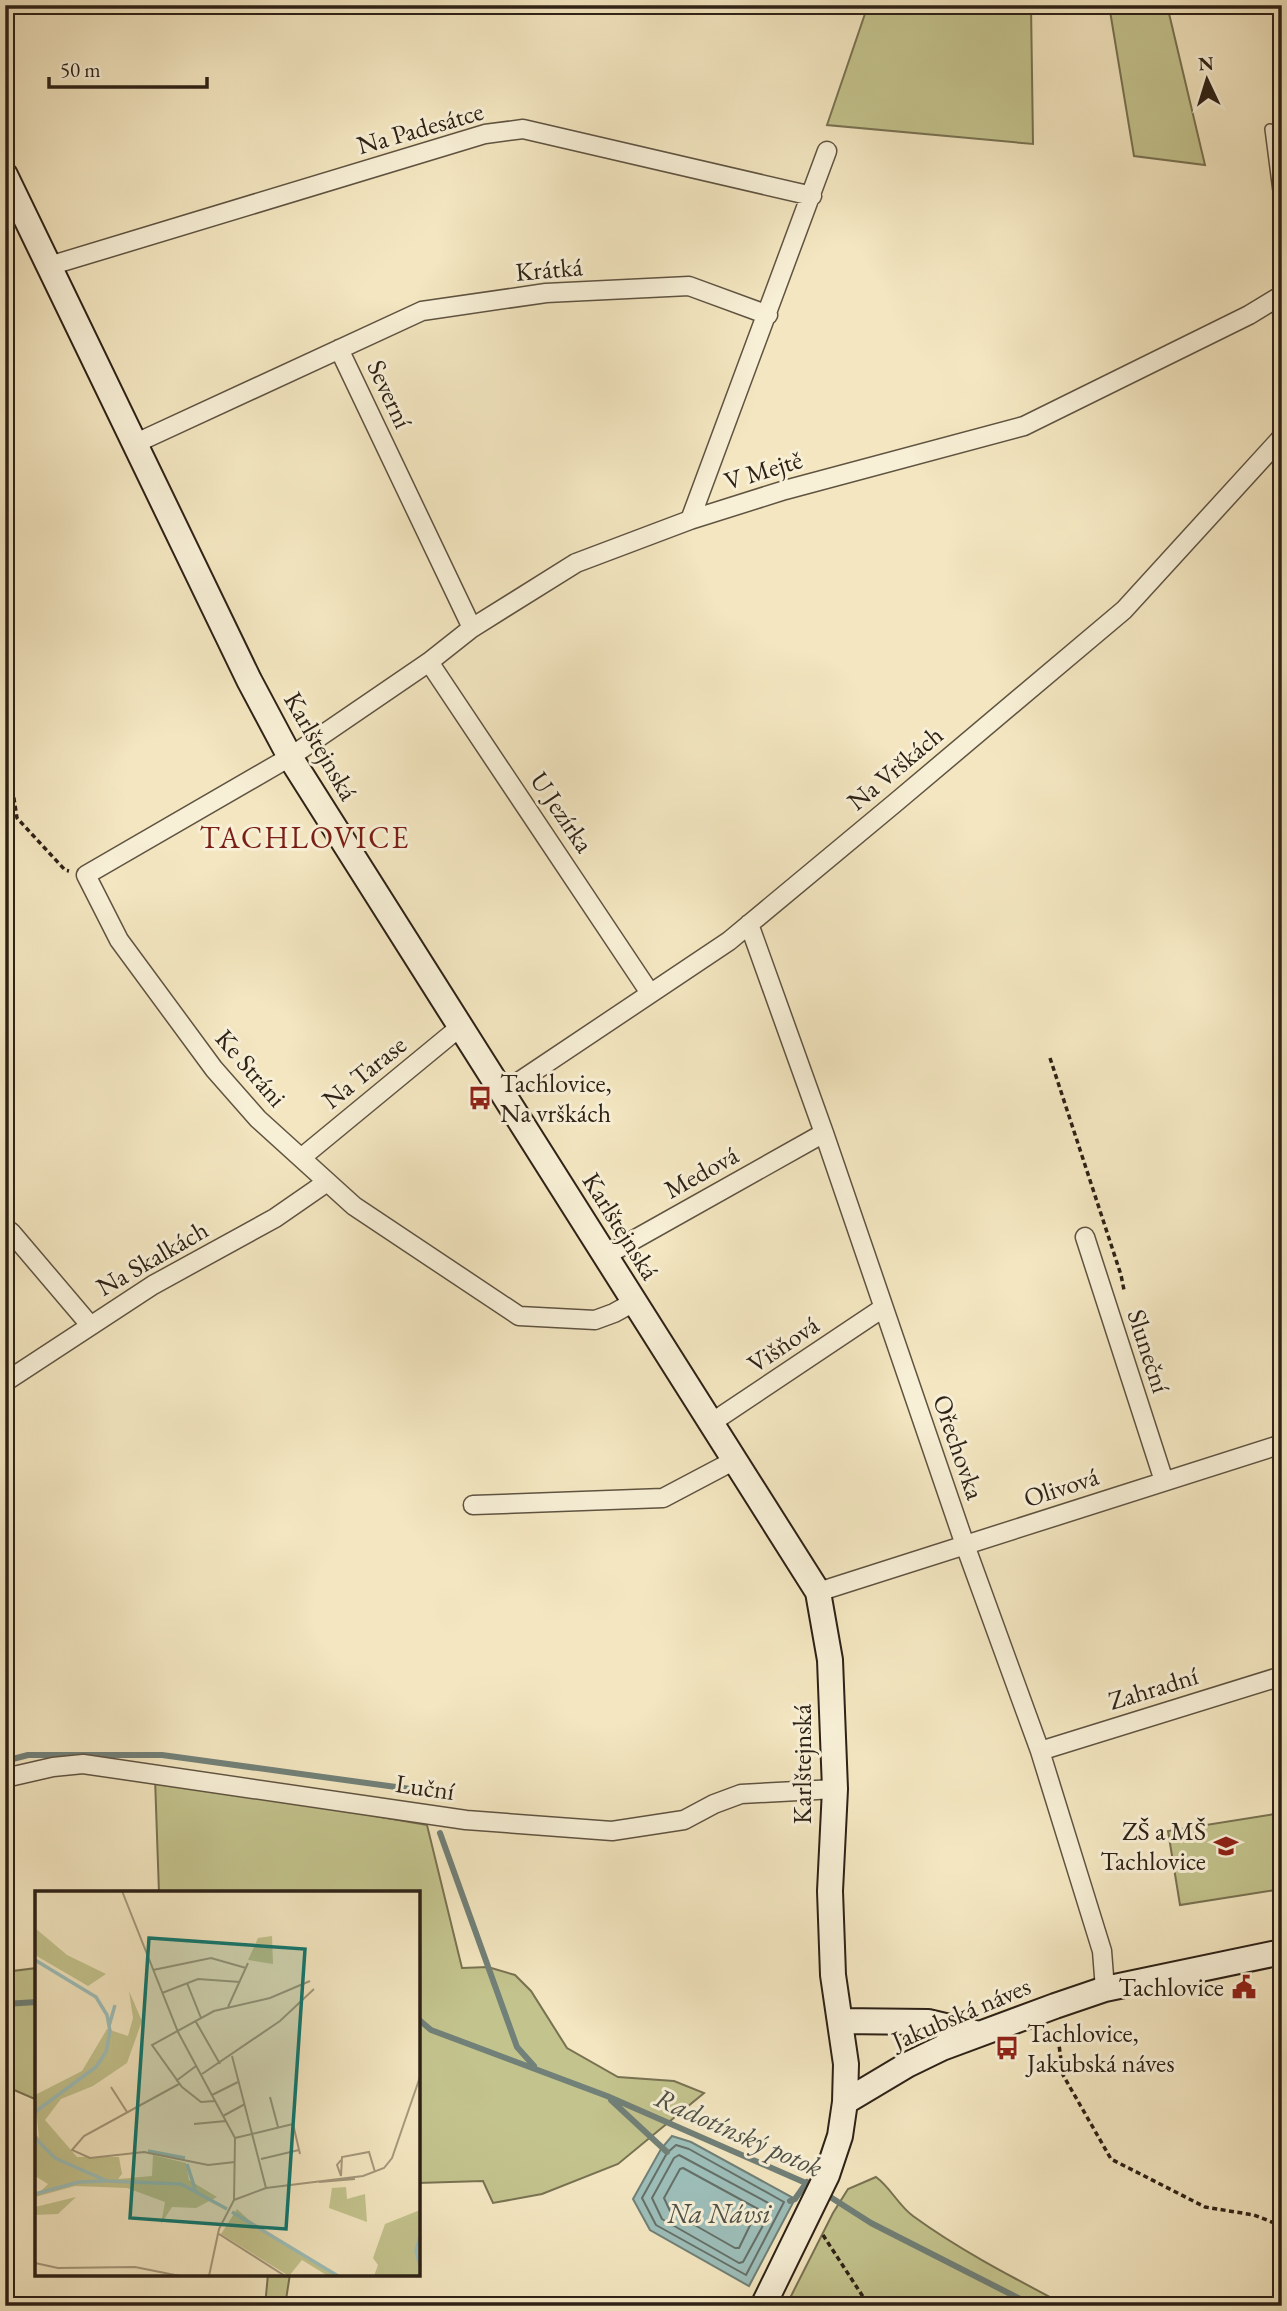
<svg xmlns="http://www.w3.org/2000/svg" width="1287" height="2311" font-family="'EB Garamond',serif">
	<rect width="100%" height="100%" fill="#f3e6c0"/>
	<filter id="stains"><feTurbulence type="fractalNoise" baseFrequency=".00286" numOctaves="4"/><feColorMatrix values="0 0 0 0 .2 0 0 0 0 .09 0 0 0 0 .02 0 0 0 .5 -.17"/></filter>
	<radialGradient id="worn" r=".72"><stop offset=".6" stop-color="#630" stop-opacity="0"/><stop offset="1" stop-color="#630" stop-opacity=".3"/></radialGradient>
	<!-- green -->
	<path fill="#c3c38d" stroke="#787252" stroke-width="2" d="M868 5H1031L1033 144 827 125Z
		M1109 5H1167L1205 165 1134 156Z
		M155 1778 427 1825 462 1968 488 1967 515 1975 531 1991 567 2048 618 2077 674 2081 704 2093 618 2164 542 2194 493 2203 483 2181 418 2183V1893H159Z
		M1275 1814 1282 1859V1889L1180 1905 1168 1831Z
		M37 1968V2100L5 2086V1972Z
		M876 2177C891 2188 898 2205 913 2216 961 2251 1014 2278 1067 2306H786L833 2213 848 2189Z
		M268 2274H290L285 2306H265Z"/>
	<!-- water -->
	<path fill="#9dbeb9" stroke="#718078" stroke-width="2" d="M672 2136 691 2142 795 2199 749 2286 650 2230 633 2199 661 2149Z"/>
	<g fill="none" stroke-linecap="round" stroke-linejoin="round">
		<!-- shore -->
		<path stroke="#667068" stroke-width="2" d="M676 2145 689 2149 784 2202 746 2275 656 2225 642 2198 667 2153Z
			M679 2155 772 2205V2209L743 2262 739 2263 662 2219 652 2198 674 2158Z
			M683 2168 758 2209 739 2248H735L670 2211 664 2198 680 2169Z"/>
		<!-- stream -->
		<path stroke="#718078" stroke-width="6" d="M5 1761 28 1755H162L418 1790
			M440 1833 517 2047 534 2066
			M5 2004 37 2002
			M418 2019 431 2030 607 2096 815 2187
			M611 2100 667 2152
			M824 2193 871 2223 1034 2306
			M790 2201 795 2199 807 2182"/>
		<!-- lane casing -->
		<g stroke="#5f5341" stroke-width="12">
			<path id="lane" d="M1270 129 1282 222"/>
		</g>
		<!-- street casing -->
		<g stroke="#5f5341" stroke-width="21">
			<path id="street" d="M49 266 485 134 523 129 812 196
				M339 349 472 628
				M134 444 422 311 546 293 689 286 768 315
				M690 520 827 151
				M429 662 650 993
				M749 924 824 1133 965 1545 1040 1751 1102 1951 1105 1989
				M502 1093 729 941 895 803 1124 610 1282 437
				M301 1158 460 1027
				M11 1232 90 1325
				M1085 1237 1164 1481
				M605 1256 824 1133
				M634 1302 614 1313 595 1320 519 1316 354 1206 258 1119 214 1069 119 940 86 875 290 757 429 662 472 628 576 563 690 520 785 490 1024 426 1249 315 1282 295
				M5 1382 153 1285 275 1218 327 1182
				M711 1423 883 1308
				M473 1505 663 1498 735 1460
				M818 1592 1282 1444
				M1040 1751 1282 1676
				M5 1778 53 1767 83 1764 466 1820 612 1831 684 1820 714 1804 741 1794 835 1789"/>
		</g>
		<!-- secondary casing -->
		<g stroke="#2e2217" stroke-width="28">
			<path id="secondary" d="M5 175 249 680 290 757 818 1592 830 1660 835 1789 830 1891 833 1975 846 2064 845 2102 840 2136 827 2175 763 2306
				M840 2021 928 2022 979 2034
				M845 2102 907 2065 942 2048 1055 2006 1105 1989 1282 1952"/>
		</g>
		<!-- path -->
		<path stroke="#2e2217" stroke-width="3.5" stroke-dasharray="5 3.5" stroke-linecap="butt" d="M5 713 8 760 17 818 65 870 69 871
			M1050 1058 1121 1275 1124 1290
			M1057 2030 1063 2075 1111 2159 1205 2207 1254 2215 1282 2226
			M823 2235 869 2306"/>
		<!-- lane -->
		<use href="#lane" stroke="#f7efd6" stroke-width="9"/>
		<!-- street -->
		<use href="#street" stroke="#f7efd6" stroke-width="18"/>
		<!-- secondary -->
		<use href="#secondary" stroke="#f7efd6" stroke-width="24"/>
	</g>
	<!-- icons -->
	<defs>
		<g id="bus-bare" transform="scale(1.89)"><path d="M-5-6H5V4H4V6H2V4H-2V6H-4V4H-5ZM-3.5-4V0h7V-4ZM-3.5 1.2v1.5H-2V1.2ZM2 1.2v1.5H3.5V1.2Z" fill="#8f2418" stroke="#f7efd6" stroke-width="2.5" paint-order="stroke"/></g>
		<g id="school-bare" transform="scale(1.89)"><path d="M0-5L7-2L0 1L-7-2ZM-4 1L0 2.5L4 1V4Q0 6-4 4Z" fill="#8f2418" stroke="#f7efd6" stroke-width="2.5" paint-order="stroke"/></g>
		<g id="civic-bare" transform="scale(1.89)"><path d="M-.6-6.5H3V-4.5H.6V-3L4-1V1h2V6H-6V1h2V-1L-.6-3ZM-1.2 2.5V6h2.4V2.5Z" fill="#8f2418" stroke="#f7efd6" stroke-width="2.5" paint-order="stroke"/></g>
	</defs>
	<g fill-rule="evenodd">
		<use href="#bus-bare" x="480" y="1098"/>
		<use href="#school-bare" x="1226" y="1846"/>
		<use href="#civic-bare" x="1244" y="1987"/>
		<use href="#bus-bare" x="1007" y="2048"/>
	</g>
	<g text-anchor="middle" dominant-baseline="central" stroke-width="6" stroke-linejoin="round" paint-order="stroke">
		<!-- street labels -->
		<g font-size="26" fill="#2e2217" stroke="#f7efd6">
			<text transform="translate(420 128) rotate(-16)">Na Padesátce</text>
			<text transform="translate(549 269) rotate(-5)">Krátká</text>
			<text transform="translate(390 394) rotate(65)">Severní</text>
			<text transform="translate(763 470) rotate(-17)">V Mejtě</text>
			<text transform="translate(321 746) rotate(60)">Karlštejnská</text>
			<text transform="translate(895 768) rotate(-40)">Na Vrškách</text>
			<text transform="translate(562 812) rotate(56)">U Jezírka</text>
			<text transform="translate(251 1068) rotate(49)">Ke Stráni</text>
			<text transform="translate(364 1072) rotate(-39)">Na Tarase</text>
			<text transform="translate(701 1172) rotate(-29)">Medová</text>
			<text transform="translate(621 1226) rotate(58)">Karlštejnská</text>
			<text transform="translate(152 1258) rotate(-30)">Na Skalkách</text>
			<text transform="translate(783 1344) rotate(-34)">Višňová</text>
			<text transform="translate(1149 1351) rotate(72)">Sluneční</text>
			<text transform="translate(959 1447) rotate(71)">Ořechovka</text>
			<text transform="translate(1061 1487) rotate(-18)">Olivová</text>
			<text transform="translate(1153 1688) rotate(-17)">Zahradní</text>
			<text transform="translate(802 1764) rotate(-90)">Karlštejnská</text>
			<text transform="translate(425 1787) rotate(8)">Luční</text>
			<text transform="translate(961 2013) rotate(-23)">Jakubská náves</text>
		</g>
		<!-- poi labels -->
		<g font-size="26" fill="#2e2217" stroke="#f7efd6" text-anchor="start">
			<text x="500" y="1083">Tachlovice,<tspan x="500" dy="30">Na vrškách</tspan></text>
			<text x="1206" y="1831" text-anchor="end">ZŠ a MŠ<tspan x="1206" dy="30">Tachlovice</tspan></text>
			<text x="1224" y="1987" text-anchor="end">Tachlovice</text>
			<text x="1027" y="2033">Tachlovice,<tspan x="1027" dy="30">Jakubská náves</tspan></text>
		</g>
		<!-- water labels -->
		<g font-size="28" font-style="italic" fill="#4f5148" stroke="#f7efd6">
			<text transform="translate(739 2132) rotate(24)">Radotínský potok</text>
			<text x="719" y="2213">Na Návsi</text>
		</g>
		<!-- quarter labels -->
		<g font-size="30" letter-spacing="2" fill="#7a1f14" stroke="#f7efd6">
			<text x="305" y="837">TACHLOVICE</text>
		</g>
	</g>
	<!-- overview -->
	<g transform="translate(35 1891)">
		<rect width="385" height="385" fill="#f3e6c0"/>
		<path d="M0 37 32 64 71 83 53 95 0 64ZM237 45 238 73 213 69 223 47ZM94 100 107 130 92 172 58 195 26 208 10 229 42 266H84L87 283 83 288 117 285 118 264 151 272 154 289 182 306 161 317 137 316 126 333 130 311 92 297 40 295 0 306 13 293 0 285V242L4 247 0 204 47 180 72 138 93 145 98 127ZM311 296 312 308 330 303 332 331 294 317 297 297ZM41 306 23 323 0 324V316ZM202 318 214 329 304 385H293L267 369 254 385 186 343ZM385 319V385H339L343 374 338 367 350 333Z" fill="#c3c38d"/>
		<path fill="none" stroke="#9dbeb9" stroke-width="3.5" d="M0 69 61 106 72 124 75 140 71 161 61 176 0 221M74 135 80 114M0 247 20 267 72 290 146 293 192 318M113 260 150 267M152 273 161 301M0 303 44 291 71 290M197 321 303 385M385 345 381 360 385 375"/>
		<path fill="none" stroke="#a4987c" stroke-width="2" d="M87 0 143 141 200 247 199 309 184 338 174 385M118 79 176 67 211 77M152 92 166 127M127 102 163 88 205 91M193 116 213 72M161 131 185 173M197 165 231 297M167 183 245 130 279 98M141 190 161 175M144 193 49 245 37 259 55 267 109 261 173 274 200 271M76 196 92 221M177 204 203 191M235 206 243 236M180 210 166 211 147 196 117 154 179 120 235 107 275 90M188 225 210 213M159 233 191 230M200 247 258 233 265 263M226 268 264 259M306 269 302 274 306 285 307 266 334 261 340 281M284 291 320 288M199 309 231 297 328 285 349 277 357 267 385 186M184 343 250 385M0 372 23 377 100 376 145 385"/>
		<path fill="#0f766e" fill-opacity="0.15" stroke="#0f766e" stroke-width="3.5" d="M114 47 270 58 251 338 95 327Z"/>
		<rect width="385" height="385" fill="none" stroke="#2e2217" stroke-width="3.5"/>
	</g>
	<!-- margin -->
	<rect width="1287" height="2311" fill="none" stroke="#f3e6c0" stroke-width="28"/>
	<rect x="7" y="7" width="1273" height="2297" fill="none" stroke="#2e2217" stroke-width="3.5"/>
	<rect x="14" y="14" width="1259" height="2283" fill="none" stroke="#2e2217" stroke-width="2"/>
	<!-- north arrow -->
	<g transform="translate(1207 80) rotate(356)" stroke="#f7efd6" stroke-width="5" paint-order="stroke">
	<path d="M0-5L12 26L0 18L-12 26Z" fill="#2e2217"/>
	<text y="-10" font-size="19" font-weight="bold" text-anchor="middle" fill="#2e2217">N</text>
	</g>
	<!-- scale -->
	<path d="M49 77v10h158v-10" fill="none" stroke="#2e2217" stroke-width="3.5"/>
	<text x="60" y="77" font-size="21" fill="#2e2217" stroke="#f7efd6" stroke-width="5" paint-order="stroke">50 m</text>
	<rect width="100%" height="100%" filter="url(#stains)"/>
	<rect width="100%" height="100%" fill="url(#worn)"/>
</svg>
